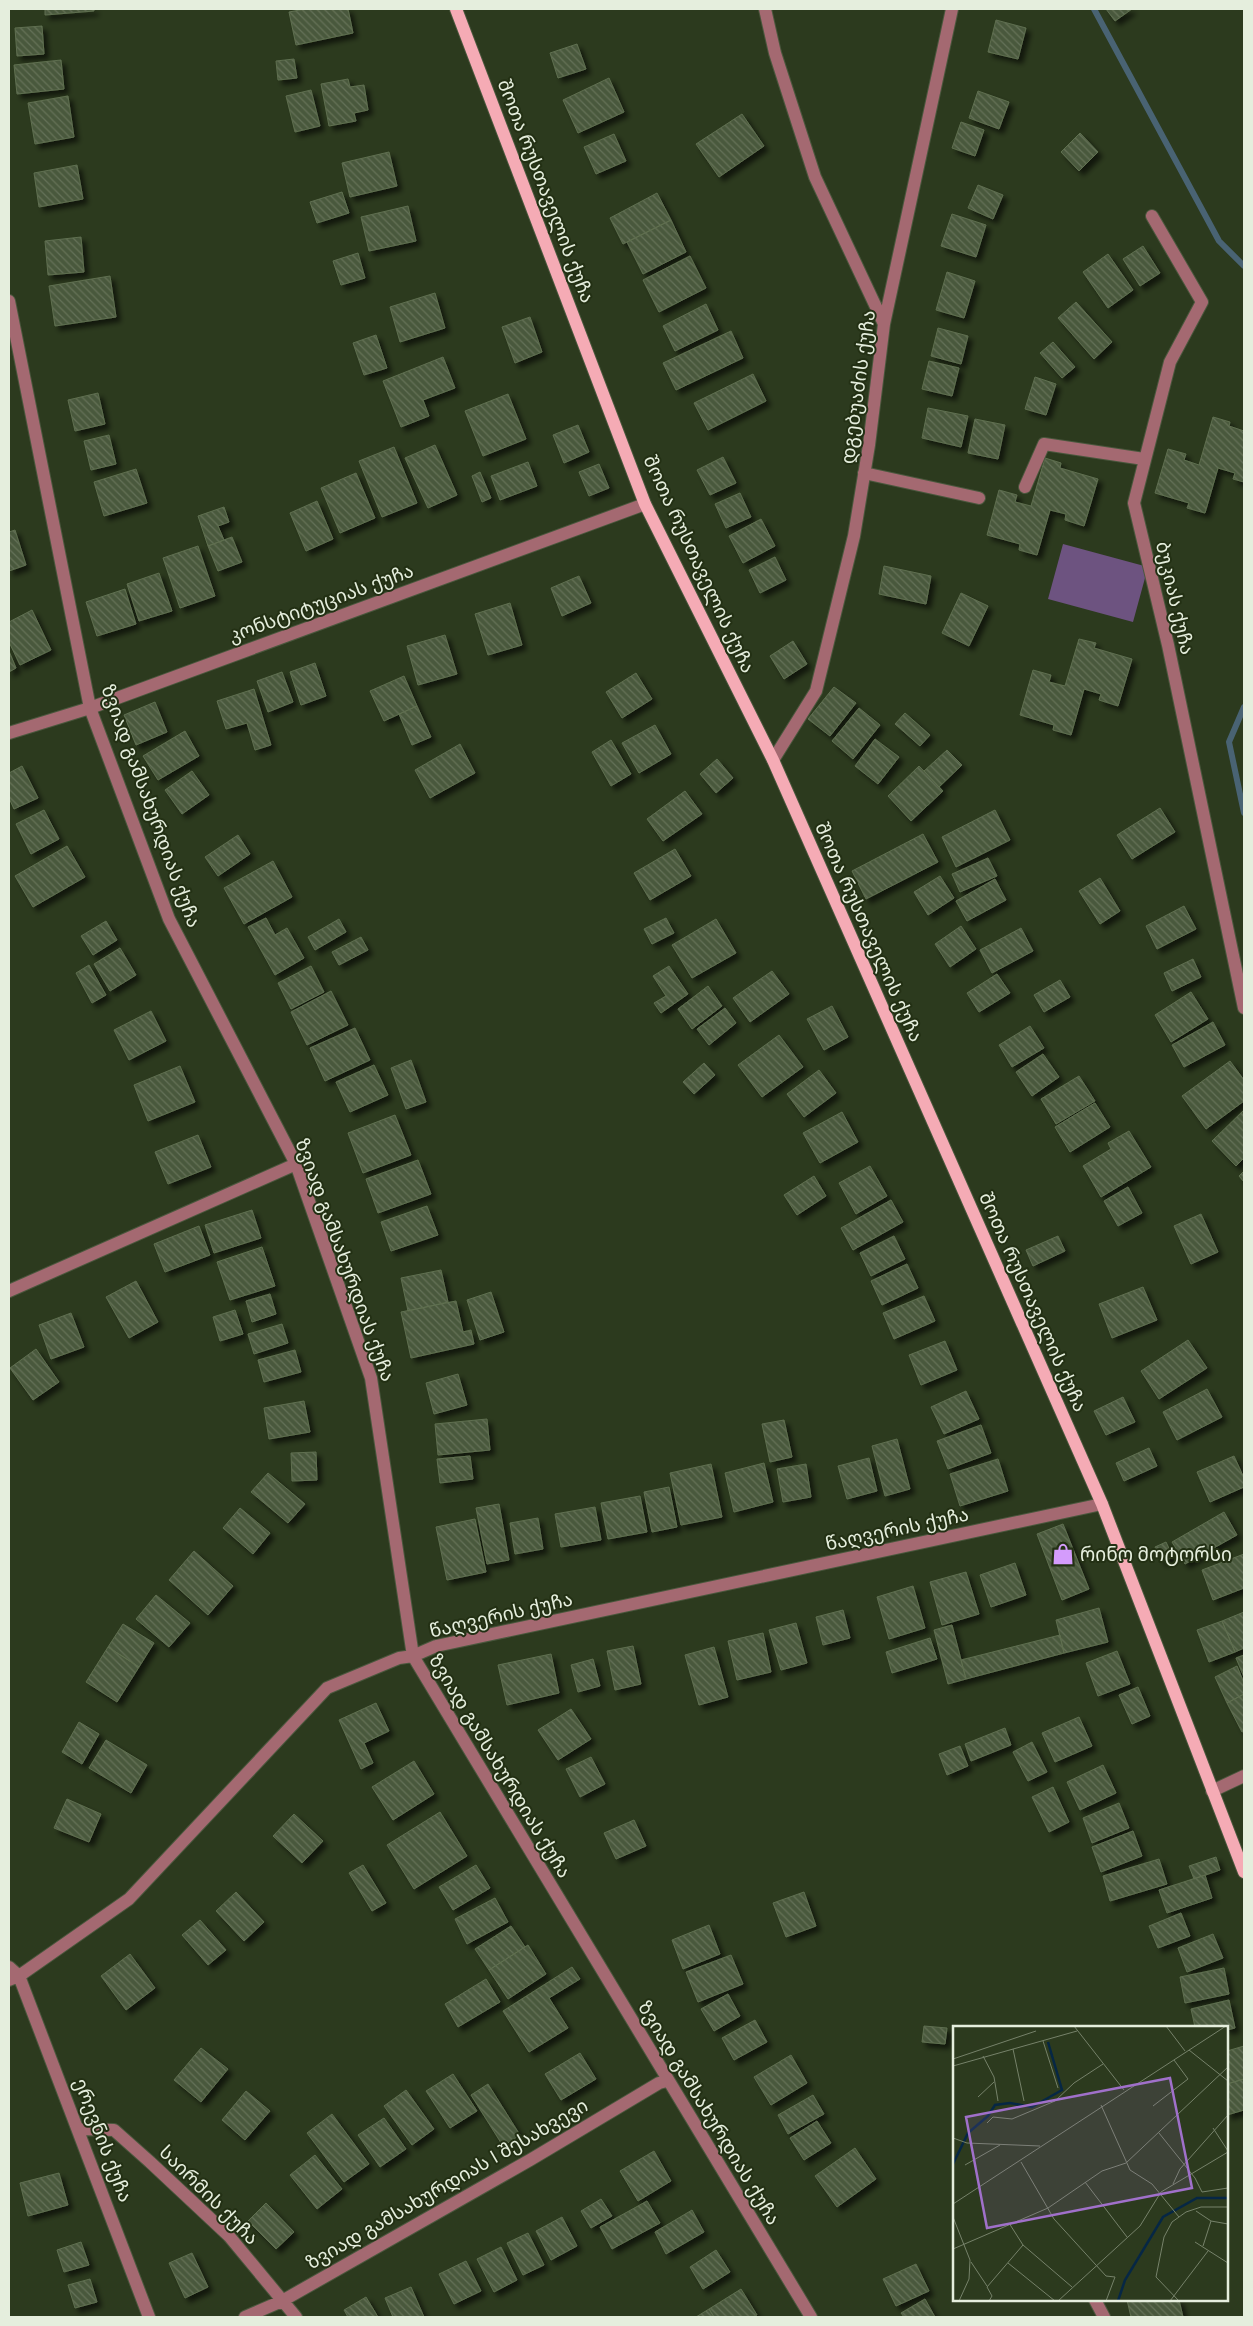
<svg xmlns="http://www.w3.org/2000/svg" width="1253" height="2326" font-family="Figtree,'Noto Sans Georgian',sans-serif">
	<defs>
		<pattern id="building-back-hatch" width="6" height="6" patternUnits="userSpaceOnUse" patternTransform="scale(1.25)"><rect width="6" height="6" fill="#4a593c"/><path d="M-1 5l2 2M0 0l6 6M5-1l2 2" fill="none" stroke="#647158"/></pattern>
		<filter id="shadow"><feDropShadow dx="4.5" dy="4.5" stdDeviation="2.5" flood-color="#0009"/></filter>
	</defs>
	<rect width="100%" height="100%" fill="#2c3a1e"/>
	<!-- pitch -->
	<path fill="#6d5380" d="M1063 544 1148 567 1133 622 1048 599Z"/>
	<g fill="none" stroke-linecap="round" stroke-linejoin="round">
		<!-- stream -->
		<path stroke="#496373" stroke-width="6" d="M1094 9 1219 241 1244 266
			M1244 707 1229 742 1244 813"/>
	</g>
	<!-- building -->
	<path fill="url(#building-back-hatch)" stroke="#5f6f50" filter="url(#shadow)" d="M45 9H94V11L45 15Z
		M305 9H348L353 33 296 45 289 12Z
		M1106 9H1132L1115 21Z
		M996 20 1026 28 1018 59 988 52Z
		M42 26 44 54 17 56 15 28Z
		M577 44 586 69 558 78 550 53Z
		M294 59 297 78 278 80 276 61Z
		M61 60 64 89 17 94 14 65Z
		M609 78 624 112 578 133 563 100Z
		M348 79 350 87 364 85 368 110 354 113 356 121 329 126 321 84Z
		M311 90 320 126 295 132 286 96Z
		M978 91 1009 102 999 129 969 118Z
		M68 96 74 137 35 144 28 103Z
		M742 114 764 146 719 177 696 144Z
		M961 122 984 130 975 156 952 148Z
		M1080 133 1098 152 1079 171 1061 152Z
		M614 134 626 161 596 174 584 147Z
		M389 152 397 186 350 197 342 163Z
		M77 165 83 199 39 207 34 173Z
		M978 185 1003 195 993 219 968 208Z
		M342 192 349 213 317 223 310 202Z
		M657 193 671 220 623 244 610 218Z
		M408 206 416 241 369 251 361 217Z
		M952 214 986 225 976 257 941 246Z
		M671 220 686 252 643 274 627 242Z
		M81 237 84 272 48 275 45 241Z
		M1143 246 1160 273 1140 286 1123 259Z
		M358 253 365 278 341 285 333 261Z
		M1108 254 1133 290 1108 308 1083 272Z
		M690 256 706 288 659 312 643 280Z
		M947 272 975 281 964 318 936 310Z
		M110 276 116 317 55 326 49 286Z
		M435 293 445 328 400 342 390 307Z
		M1076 302 1112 342 1094 359 1058 318Z
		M706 304 718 330 675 351 663 326Z
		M530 317 542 352 515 363 502 327Z
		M938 328 968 336 961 364 931 356Z
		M731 331 743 358 676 390 663 363Z
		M376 335 387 368 364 375 353 343Z
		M1053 342 1075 367 1062 378 1040 353Z
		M443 357 455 388 423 400 429 416 401 427 383 381Z
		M929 361 959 368 952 396 922 389Z
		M753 374 766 401 708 430 694 403Z
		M1035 377 1056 384 1046 415 1025 409Z
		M98 393 105 424 75 431 68 400Z
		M508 394 526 439 483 456 465 411Z
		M928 408 968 416 961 447 922 438Z
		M1213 417 1230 422 1229 426 1244 431V482L1233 479 1235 473 1218 468 1205 513 1187 508 1189 503 1155 493 1168 449 1186 454 1184 460 1199 465Z
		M975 419 1005 425 998 459 968 453Z
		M578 425 589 452 564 463 553 435Z
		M109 435 116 464 91 470 84 441Z
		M435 445 457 495 428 508 405 458Z
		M394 447 417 503 382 517 359 461Z
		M723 457 736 483 710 495 697 470Z
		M1045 458 1061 463 1060 468 1098 479 1084 526 1065 520 1066 514 1050 510 1037 555 1019 550 1020 544 987 535 999 490 1017 495 1015 502 1031 506Z
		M528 462 537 486 500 500 491 476Z
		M599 464 609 488 589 496 579 472Z
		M136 469 147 503 104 516 94 482Z
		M480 472 491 498 482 502 472 476Z
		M356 473 375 518 340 533 321 488Z
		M740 493 751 517 726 528 715 504Z
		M317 501 333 539 306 551 290 513Z
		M224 507 229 522 218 526 224 540 208 546 198 516Z
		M761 519 775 546 743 563 729 536Z
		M15 530 26 565 9 571V532Z
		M232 537 242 562 218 571 208 546Z
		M198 546 215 596 180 608 163 558Z
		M775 557 786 580 760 593 749 570Z
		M884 566 931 576 926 604 879 594Z
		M159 573 172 611 139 621 127 584Z
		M579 576 591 603 562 616 551 588Z
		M125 589 136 624 97 636 86 602Z
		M961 593 988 606 969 646 942 633Z
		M510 603 522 645 488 655 475 614Z
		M32 610 51 650 20 665 9 642V622Z
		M445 635 457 674 418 685 407 646Z
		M1079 639 1096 643 1094 648 1132 659 1118 706 1099 700 1101 694 1084 689 1071 735 1053 730 1054 725 1020 715 1033 670 1051 675 1049 682 1065 686Z
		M793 641 807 664 784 679 770 656Z
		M9 651 16 668 9 672Z
		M315 663 326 696 301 705 290 672Z
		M282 672 293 702 268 712 257 681Z
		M636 673 652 699 622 718 606 692Z
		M404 676 417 706 384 721 370 691Z
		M834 687 856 703 830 736 808 719Z
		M254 689 271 745 255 750 247 723 226 729 217 701Z
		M155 702 167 732 136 745 124 715Z
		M417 706 431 737 412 745 399 714Z
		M859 708 880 725 853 759 832 741Z
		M905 713 930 735 920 746 895 724Z
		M655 725 671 754 639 773 622 743Z
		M185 731 199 756 158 780 143 756Z
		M875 739 899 757 878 784 855 766Z
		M611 740 631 774 611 786 592 752Z
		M460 744 475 773 430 798 415 770Z
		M947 750 962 765 939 787 924 771Z
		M717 759 733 778 716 793 700 774Z
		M22 766 38 798 14 809 9 798V773Z
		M919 766 943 791 911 821 888 796Z
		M192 771 209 795 182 814 165 790Z
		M685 791 702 814 663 841 647 819Z
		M1160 808 1175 832 1132 859 1117 835Z
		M44 810 59 839 31 854 16 824Z
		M995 810 1010 840 956 867 942 837Z
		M923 834 938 862 866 899 852 871Z
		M238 835 250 854 218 876 205 857Z
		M67 846 85 877 33 907 15 876Z
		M675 849 691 876 650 900 634 873Z
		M988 858 997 876 960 892 952 874Z
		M273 861 292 897 244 924 224 888Z
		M940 876 954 898 928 915 914 892Z
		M1100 878 1120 911 1100 924 1079 891Z
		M995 879 1006 900 967 921 956 901Z
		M1184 906 1196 929 1157 949 1146 926Z
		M266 918 275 935 287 928 304 958 275 975 248 927Z
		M666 918 674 933 652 944 644 929Z
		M339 919 346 932 315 950 308 937Z
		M716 919 736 953 692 978 672 945Z
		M106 921 117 940 93 955 81 936Z
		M961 926 976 949 950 967 935 944Z
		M1021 928 1033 951 992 973 980 950Z
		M361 937 368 950 339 965 332 952Z
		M120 948 136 975 110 991 94 964Z
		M1193 959 1201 977 1172 991 1164 973Z
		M89 965 106 995 92 1003 76 973Z
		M311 966 324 992 291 1009 278 983Z
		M669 966 688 994 661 1013 654 1003 666 996 653 976Z
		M772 971 789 994 750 1022 733 998Z
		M997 974 1010 993 979 1012 967 993Z
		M1060 980 1070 997 1044 1012 1034 995Z
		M708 986 722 1006 692 1029 678 1009Z
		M331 991 348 1025 307 1045 291 1012Z
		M1191 992 1208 1019 1171 1042 1155 1015Z
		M832 1006 848 1037 824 1050 807 1019Z
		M725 1008 736 1023 709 1045 697 1029Z
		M151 1011 166 1041 129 1060 114 1030Z
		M1213 1022 1225 1045 1184 1067 1172 1045Z
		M1030 1026 1044 1048 1012 1067 999 1045Z
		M355 1028 370 1060 325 1081 310 1048Z
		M779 1035 803 1067 762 1097 738 1065Z
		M1043 1054 1059 1077 1032 1096 1016 1072Z
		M411 1060 426 1102 406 1109 391 1068Z
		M1230 1061 1244 1080V1101L1206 1129 1182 1096Z
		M704 1063 715 1075 694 1094 683 1082Z
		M374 1065 388 1095 350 1112 336 1082Z
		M180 1066 195 1102 148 1121 134 1085Z
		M819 1070 836 1093 804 1117 787 1094Z
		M1079 1076 1095 1101 1056 1124 1041 1099Z
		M1095 1103 1110 1127 1070 1152 1055 1127Z
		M1244 1110V1158L1236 1166 1212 1141Z
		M842 1112 858 1142 820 1163 803 1133Z
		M395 1115 411 1155 363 1173 348 1133Z
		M1129 1131 1151 1167 1101 1197 1083 1166 1111 1149 1108 1143Z
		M198 1135 211 1167 168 1184 155 1152Z
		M418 1160 431 1194 378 1213 366 1179Z
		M870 1166 887 1196 856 1214 839 1183Z
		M1244 1171V1182L1239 1176Z
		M814 1176 826 1196 797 1215 784 1195Z
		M1128 1187 1142 1213 1118 1226 1104 1201Z
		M891 1200 903 1222 853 1250 841 1228Z
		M427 1206 438 1235 391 1251 381 1222Z
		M252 1210 261 1238 214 1253 205 1225Z
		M1201 1214 1218 1252 1191 1264 1174 1226Z
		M199 1226 210 1255 165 1272 154 1244Z
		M894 1236 905 1259 871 1276 860 1253Z
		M1058 1236 1065 1251 1033 1266 1026 1250Z
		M262 1247 275 1286 230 1300 217 1262Z
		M907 1264 918 1288 882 1305 871 1281Z
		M441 1270 448 1302 408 1311 401 1278Z
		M136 1281 158 1322 129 1338 106 1297Z
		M1143 1287 1157 1320 1112 1338 1099 1304Z
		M491 1292 504 1332 480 1340 467 1300Z
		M270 1294 276 1314 252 1322 246 1301Z
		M924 1296 935 1321 894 1339 883 1313Z
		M456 1301 463 1332 471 1330 474 1344 411 1358 401 1312Z
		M235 1310 243 1334 220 1341 213 1317Z
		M71 1313 84 1347 51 1359 39 1325Z
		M282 1324 288 1343 254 1354 248 1334Z
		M1188 1340 1207 1368 1159 1399 1141 1371Z
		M945 1341 957 1370 921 1385 909 1355Z
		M36 1349 59 1382 33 1400 10 1368Z
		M295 1350 301 1372 264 1382 258 1360Z
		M458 1374 467 1405 434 1414 426 1383Z
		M1207 1389 1222 1417 1177 1440 1163 1412Z
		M966 1391 979 1419 944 1434 931 1407Z
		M1123 1397 1135 1422 1106 1435 1094 1411Z
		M304 1401 310 1432 269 1439 264 1408Z
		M487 1419 490 1450 438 1455 435 1424Z
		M784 1420 792 1457 770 1462 762 1424Z
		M981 1425 991 1453 948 1469 937 1441Z
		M897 1439 910 1489 885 1496 872 1446Z
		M1149 1448 1157 1466 1124 1481 1116 1463Z
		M316 1452 317 1480 292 1481 291 1453Z
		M470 1456 473 1479 440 1483 437 1459Z
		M1234 1456 1244 1478V1487L1210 1502 1197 1472Z
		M869 1458 877 1491 847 1499 838 1466Z
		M998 1459 1008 1491 960 1506 950 1474Z
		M764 1463 773 1502 734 1512 725 1473Z
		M711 1464 722 1517 681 1525 670 1473Z
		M806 1464 811 1497 783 1502 777 1469Z
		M268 1473 305 1504 288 1523 251 1492Z
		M669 1487 677 1527 652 1532 644 1492Z
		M640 1496 647 1532 608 1539 601 1503Z
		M499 1504 509 1560 487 1564 476 1508Z
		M595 1507 601 1540 561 1547 555 1514Z
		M240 1508 270 1533 253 1554 223 1528Z
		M1224 1512 1237 1535 1185 1564 1172 1542Z
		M538 1518 543 1549 515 1554 510 1523Z
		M475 1519 486 1572 447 1580 436 1527Z
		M1063 1524 1089 1589 1062 1600 1037 1534Z
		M1166 1542 1173 1557 1162 1562 1155 1547Z
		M194 1551 233 1586 208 1615 169 1580Z
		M1244 1554V1588L1213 1600 1202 1570Z
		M1015 1563 1026 1595 991 1607 980 1575Z
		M966 1572 979 1614 942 1625 930 1582Z
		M913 1586 925 1628 889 1639 877 1597Z
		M156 1595 190 1623 169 1647 136 1619Z
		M1099 1608 1108 1642 1064 1653 1056 1620Z
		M843 1610 850 1638 823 1645 816 1617Z
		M1244 1612V1648L1235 1652 1222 1621Z
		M1222 1621 1235 1652 1209 1662 1197 1630Z
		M796 1623 807 1663 781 1670 769 1630Z
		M123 1624 154 1643 139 1667 108 1647Z
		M952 1625 966 1679 948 1684 934 1630Z
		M763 1633 771 1672 737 1680 728 1641Z
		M1060 1635 1064 1653 966 1679 961 1660Z
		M930 1638 937 1659 892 1673 886 1652Z
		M633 1646 641 1684 615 1690 607 1651Z
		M108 1647 139 1667 117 1702 86 1682Z
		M714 1647 728 1697 699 1705 685 1655Z
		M1117 1651 1130 1684 1098 1696 1086 1663Z
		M551 1654 559 1693 507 1705 498 1665Z
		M1244 1655V1677L1236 1658Z
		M593 1659 600 1686 578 1692 571 1665Z
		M1237 1666 1244 1683V1694L1227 1703 1215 1677Z
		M1138 1687 1150 1716 1132 1724 1119 1695Z
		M1244 1694V1731L1242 1732 1227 1703Z
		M376 1703 389 1731 364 1743 373 1763 361 1769 339 1720Z
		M571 1709 591 1739 558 1760 538 1730Z
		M1079 1717 1092 1746 1055 1762 1042 1733Z
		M79 1722 99 1734 82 1764 62 1752Z
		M1005 1728 1011 1745 971 1761 965 1744Z
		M106 1740 147 1765 131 1793 89 1768Z
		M1032 1742 1047 1772 1028 1781 1013 1752Z
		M960 1746 968 1766 947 1775 939 1754Z
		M591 1757 605 1784 580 1797 566 1769Z
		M414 1761 434 1794 393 1820 372 1787Z
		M1103 1765 1116 1793 1080 1810 1067 1782Z
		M1053 1787 1069 1822 1049 1832 1032 1797Z
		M67 1799 101 1814 89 1842 54 1828Z
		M1119 1803 1129 1828 1092 1843 1083 1818Z
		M440 1812 467 1856 414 1889 387 1845Z
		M294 1814 323 1841 302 1863 273 1836Z
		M634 1820 646 1846 616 1859 604 1833Z
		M1133 1831 1142 1856 1101 1872 1092 1847Z
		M1216 1857 1220 1870 1194 1879 1189 1866Z
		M1159 1859 1167 1884 1110 1901 1103 1876Z
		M363 1865 386 1903 372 1911 349 1873Z
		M476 1865 490 1888 453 1910 439 1887Z
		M1205 1875 1212 1898 1167 1913 1159 1890Z
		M236 1892 264 1922 244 1941 216 1911Z
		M804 1892 816 1926 786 1937 773 1903Z
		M495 1898 508 1922 467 1944 455 1919Z
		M1181 1913 1190 1936 1158 1948 1149 1926Z
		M200 1920 226 1950 208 1965 182 1935Z
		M709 1925 720 1954 683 1969 672 1940Z
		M511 1926 525 1947 489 1970 475 1949Z
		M1213 1934 1223 1958 1187 1972 1178 1948Z
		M528 1945 546 1974 508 1999 489 1970Z
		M130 1954 155 1988 126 2010 101 1976Z
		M731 1955 743 1984 698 2002 686 1972Z
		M572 1967 580 1979 549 1998 568 2028 529 2052 503 2011Z
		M1224 1968 1229 1994 1185 2003 1180 1977Z
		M486 1979 500 2002 458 2027 445 2004Z
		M728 1994 740 2016 714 2031 701 2009Z
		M1229 2000 1235 2028 1227 2030V2027H1195L1191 2009Z
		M755 2020 767 2042 734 2060 722 2038Z
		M924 2026 947 2028 945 2044 922 2042Z
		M1244 2046V2079L1227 2084V2051Z
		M201 2048 228 2069 201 2102 174 2080Z
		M580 2053 596 2079 561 2100 545 2074Z
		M791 2055 807 2083 771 2105 754 2077Z
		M453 2074 477 2111 450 2128 426 2091Z
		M1244 2079V2110L1227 2115V2084Z
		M488 2084 520 2135 503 2146 471 2095Z
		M406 2090 434 2129 412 2145 384 2106Z
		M246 2091 270 2111 245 2140 222 2120Z
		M813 2095 824 2114 788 2134 778 2115Z
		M332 2114 369 2164 344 2182 307 2133Z
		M384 2118 406 2149 380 2167 358 2135Z
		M817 2121 831 2143 804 2160 790 2138Z
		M855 2148 876 2179 837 2207 815 2176Z
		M654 2151 671 2181 638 2201 620 2171Z
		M315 2155 342 2189 317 2209 290 2175Z
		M59 2173 68 2205 28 2216 20 2183Z
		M601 2199 612 2216 591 2228 581 2211Z
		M647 2201 660 2223 612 2249 600 2227Z
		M266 2203 294 2232 276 2249 248 2221Z
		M692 2210 704 2232 666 2254 655 2232Z
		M562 2217 577 2246 551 2260 536 2231Z
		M528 2233 544 2265 523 2275 507 2243Z
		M81 2242 89 2265 64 2272 57 2250Z
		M501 2247 517 2280 494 2292 477 2259Z
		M716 2250 730 2272 703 2289 690 2267Z
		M192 2253 208 2287 185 2298 169 2263Z
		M466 2261 481 2291 454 2304 439 2274Z
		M916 2264 929 2291 896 2306 883 2279Z
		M90 2279 97 2302 75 2308 68 2285Z
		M411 2287 424 2317H393L385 2298Z
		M741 2289 757 2315 753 2317H714L709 2309Z
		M366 2297 378 2317H348L344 2310Z
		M925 2299 935 2317H904L901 2313Z
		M1127 2300H1179L1183 2317H1131Z
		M709 2309 714 2317H696Z"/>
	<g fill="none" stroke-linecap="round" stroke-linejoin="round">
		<!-- minor casing -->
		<g stroke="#4a573d" stroke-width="14">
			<path id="minor" d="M765 9 775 53 815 177 884 324
				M1152 216 1202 302 1170 362 1134 503 1168 645 1244 1008
				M9 301 90 708 169 919 296 1164 371 1378 413 1656 811 2317
				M864 473 979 498
				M1025 487 1044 444 1144 459
				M9 733 90 708 645 504
				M773 760 816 691 854 536 869 445 884 324 952 9
				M9 1291 296 1164
				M1212 1791 1244 1776
				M9 1967 19 1976 149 2317
				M9 1980 19 1976 129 1899 327 1688 399 1658 413 1656 436 1646 1102 1504
				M79 2129 114 2130 150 2162 229 2236 296 2317
				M1095 2300 1104 2317
				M245 2317 282 2301 530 2160 659 2083 667 2081"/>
		</g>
		<!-- major casing -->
		<g stroke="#4a573d" stroke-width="14">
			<path id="major" d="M456 9 645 504 773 760 1102 1504 1244 1872"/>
		</g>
		<!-- minor -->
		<use href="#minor" stroke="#a46971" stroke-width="12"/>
		<!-- major -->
		<use href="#major" stroke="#f5abb5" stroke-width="12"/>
	</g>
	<!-- icons -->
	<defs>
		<g id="shop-bare" transform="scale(1.725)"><path d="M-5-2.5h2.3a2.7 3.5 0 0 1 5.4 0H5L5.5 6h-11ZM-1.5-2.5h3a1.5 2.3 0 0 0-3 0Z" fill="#d49cfc" stroke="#233014" stroke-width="2.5" paint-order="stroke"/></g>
	</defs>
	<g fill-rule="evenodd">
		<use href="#shop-bare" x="1063" y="1554"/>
	</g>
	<g text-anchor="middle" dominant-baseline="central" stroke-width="4" stroke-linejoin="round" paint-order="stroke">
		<!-- street labels -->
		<g font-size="19" fill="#e5eedd" stroke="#233014">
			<text transform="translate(546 191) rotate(69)">შოთა რუსთაველის ქუჩა</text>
			<text transform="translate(858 387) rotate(-82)">დგებუაძის ქუჩა</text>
			<text transform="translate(699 564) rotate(65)">შოთა რუსთაველის ქუჩა</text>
			<text transform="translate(1175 598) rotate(77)">ბუკიას ქუჩა</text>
			<text transform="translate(321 603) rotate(-20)">კონსტიტუციას ქუჩა</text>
			<text transform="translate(151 806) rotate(70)">ზვიად გამსახურდიას ქუჩა</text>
			<text transform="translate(869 932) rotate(66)">შოთა რუსთაველის ქუჩა</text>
			<text transform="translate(345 1260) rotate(70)">ზვიად გამსახურდიას ქუჩა</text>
			<text transform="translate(1033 1302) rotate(66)">შოთა რუსთაველის ქუჩა</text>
			<text transform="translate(897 1529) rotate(-12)">წაღვერის ქუჩა</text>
			<text transform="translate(501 1615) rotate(-13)">წაღვერის ქუჩა</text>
			<text transform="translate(500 1766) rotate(59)">ზვიად გამსახურდიას ქუჩა</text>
			<text transform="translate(709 2113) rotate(59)">ზვიად გამსახურდიას ქუჩა</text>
			<text transform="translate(103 2140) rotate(69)">ერევნის ქუჩა</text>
			<text transform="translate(447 2184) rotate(-30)">ზვიად გამსახურდიას I შესახვევი</text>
			<text transform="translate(209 2195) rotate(45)">საირმის ქუჩა</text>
		</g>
		<!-- poi labels -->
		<g font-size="19" fill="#e5eedd" stroke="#233014" text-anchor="start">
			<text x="1080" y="1554">რინო მოტორსი</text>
		</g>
	</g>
	<!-- overview -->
	<g transform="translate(953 2026)">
		<rect width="275" height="275" fill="#2c3a1e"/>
		<path fill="none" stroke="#062745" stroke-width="2.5" d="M0 138 15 107 35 90 42 79 57 77 79 81 109 64 95 16M165 275 172 254 210 191 244 172H275"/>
		<path fill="none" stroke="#76826a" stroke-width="1" d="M121 0 171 64M213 0 232 25M90 15 105 62M60 23 71 75M236 24 275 55M30 30 41 51 45 75M0 33 83 5M0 40 124 5M25 71 41 56M148 79 177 144 199 158 226 191M200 80 235 53 221 34M34 97 40 91 59 93 102 75 121 57 150 38M260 102 275 125M206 107 242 152 249 166 275 162M0 112 14 117 87 120M68 136 101 193 153 250 162 251 153 275M12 139 47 119M132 156 174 211M220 158 227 143 275 89M0 178 273 0M243 185 258 195 275 198M0 191 17 234 16 253 6 275M56 197 70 219 119 261M242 216 275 237M250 220 258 195M0 223 95 182 149 145 173 137 275 41M18 236 34 260M55 237 102 275M36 275 39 270 34 261 70 219M105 275 187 200 208 166 275 126M217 275 255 225M226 275 203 251 211 211 219 196 233 186 248 181H275"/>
		<path fill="#a070ca" fill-opacity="0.15" stroke="#a070ca" stroke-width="2.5" d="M217 52 239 162 34 202 13 91Z"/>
		<rect width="275" height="275" fill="none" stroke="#e5eedd" stroke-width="2.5"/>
	</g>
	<!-- border -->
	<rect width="1253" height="2326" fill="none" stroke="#e5eedd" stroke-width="20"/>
</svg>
